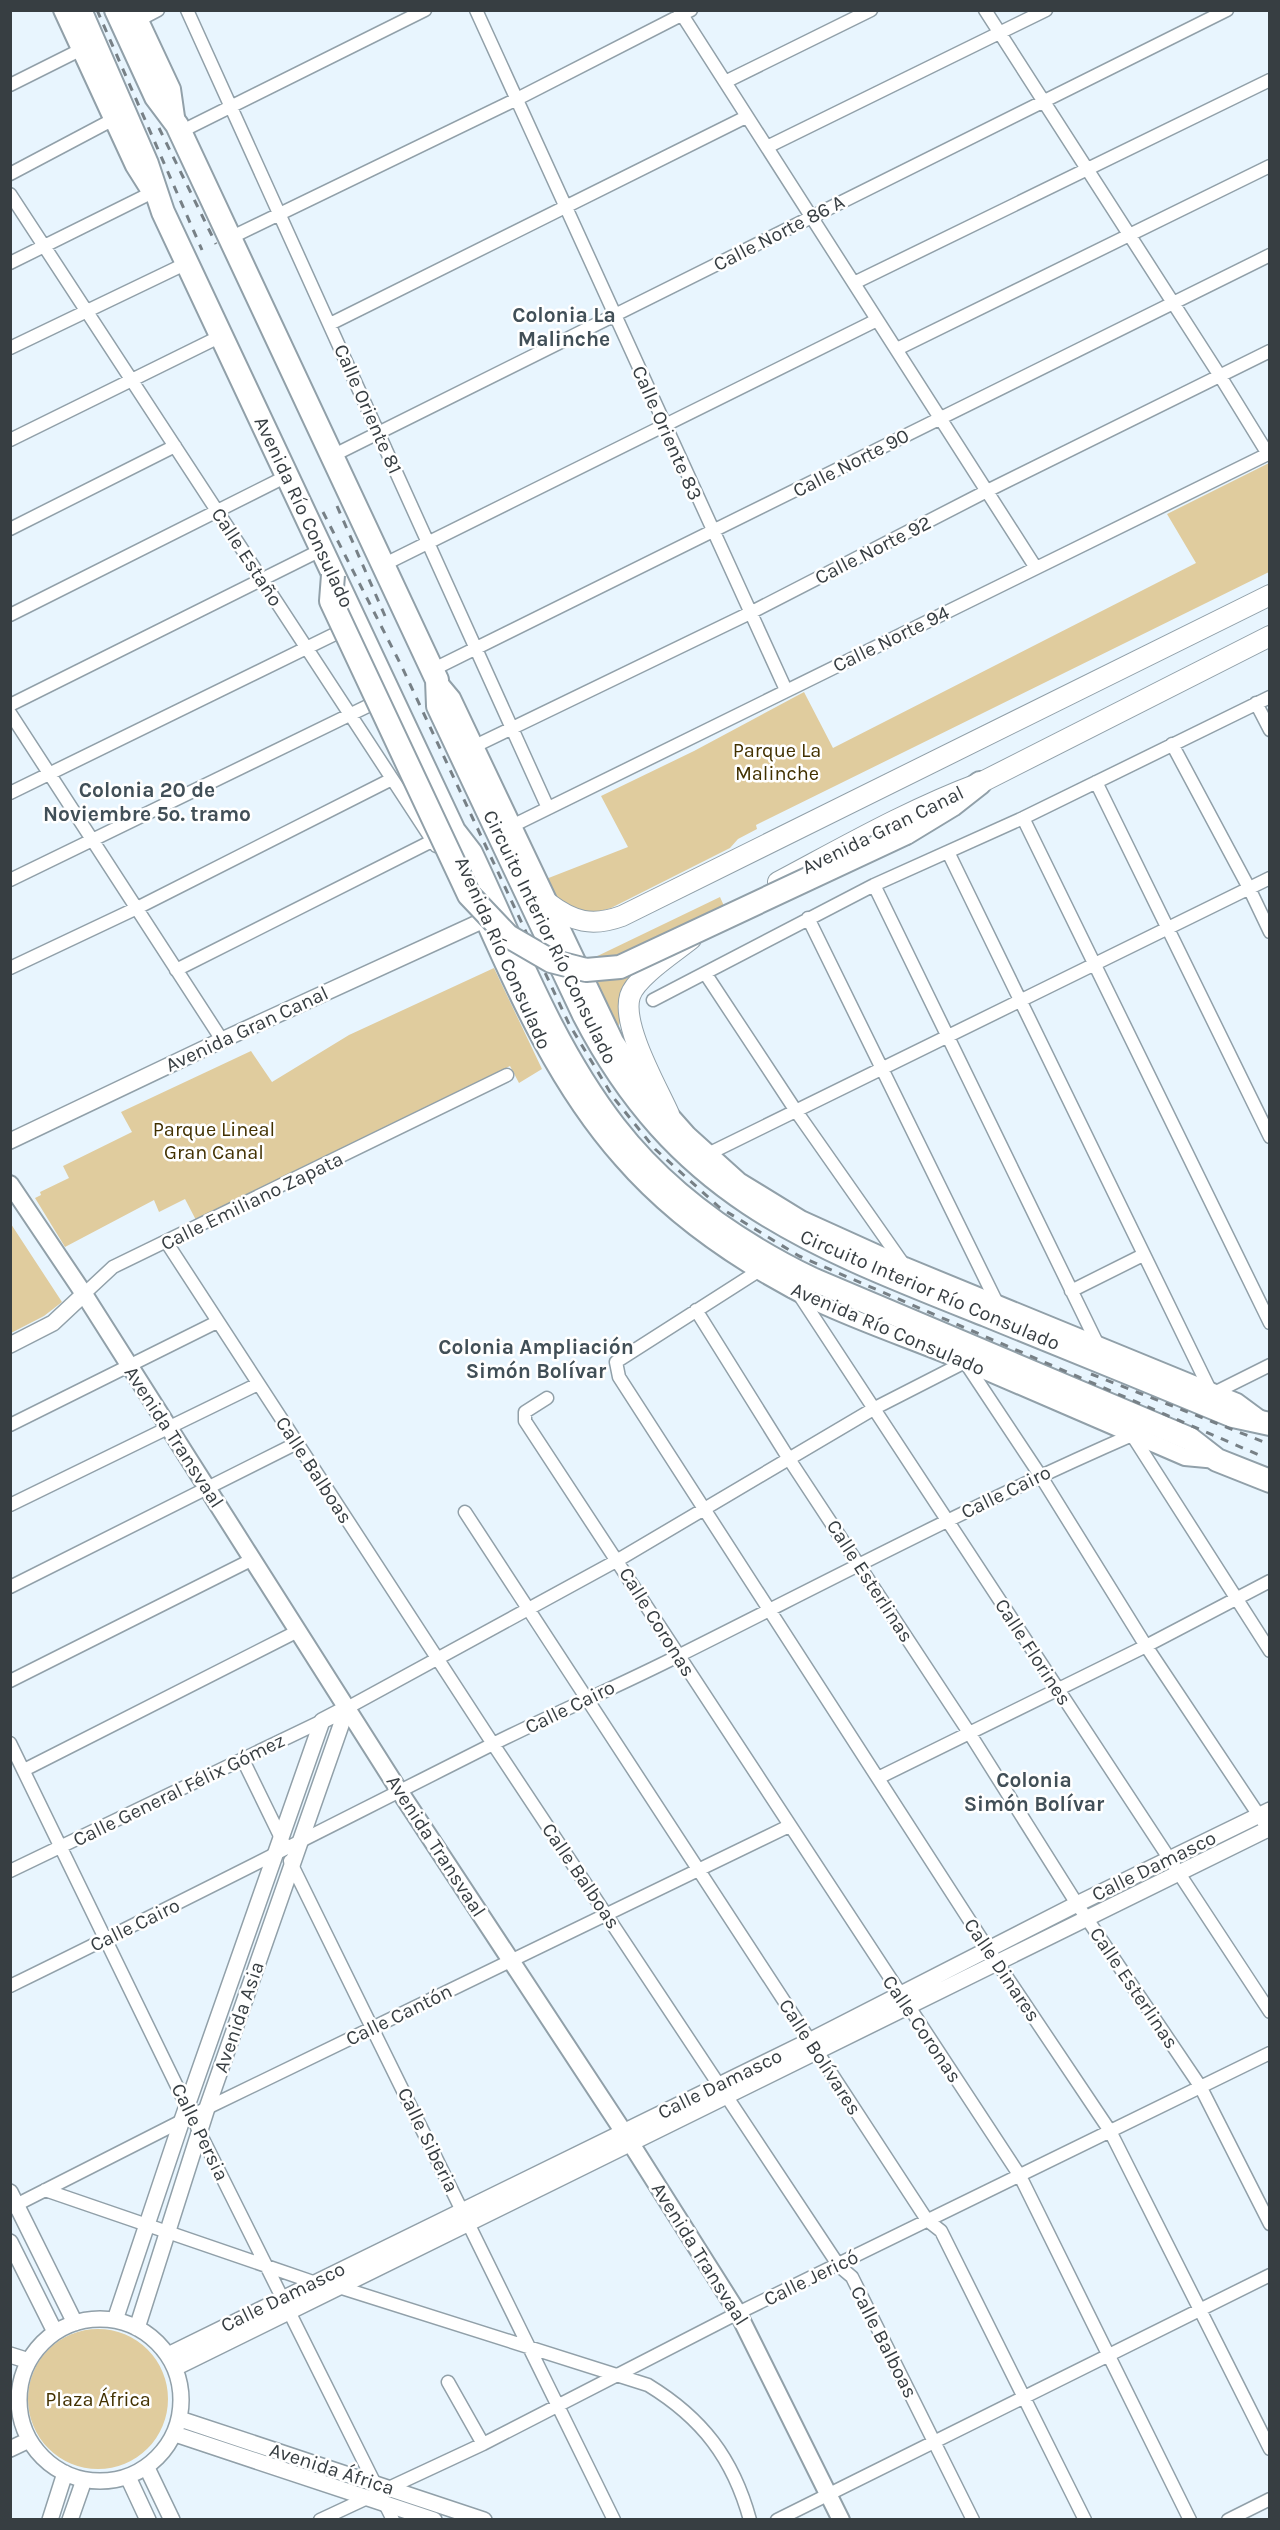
<svg xmlns="http://www.w3.org/2000/svg" width="1280" height="2530" font-family="Karla,sans-serif">
	<rect width="100%" height="100%" fill="#e8f5fe"/>
	<!-- green -->
	<path fill="#e0cc9e" d="M1269 463V572L756 825 757 829 738 839 730 848 611 908 570 920 546 879 628 847 601 796 694 751 804 692 833 748 1196 563 1167 514Z
		M720 897 724 906 633 979 618 1028 585 962Z
		M494 968 542 1069 519 1083 510 1066 197 1222 185 1199 159 1212 154 1200 65 1247 35 1198 41 1195 40 1192 69 1178 63 1166 132 1132 121 1112 251 1051 272 1082 349 1035Z
		M11 1224 62 1302 44 1316 11 1333Z
		M28 2399a70 70 0 1 1 140 0a70 70 0 1 1-140 0Z"/>
	<g fill="none" stroke-linecap="round" stroke-linejoin="round">
		<!-- minor casing -->
		<g stroke="#91a0a9" stroke-width="15">
			<path id="minor" d="M187 10 548 808
				M476 10 786 690
				M679 10 1036 568
				M985 10 1220 376 1268 454
				M139 20 158 10
				M725 82 871 10
				M10 85 80 50
				M180 132 425 10
				M767 147 1046 10
				M10 174 112 120
				M10 194 436 846
				M230 238 517 99 691 10
				M10 263 151 193
				M854 283 1270 80
				M330 324 746 117
				M10 348 187 263
				M897 349 1270 166
				M10 440 221 336
				M332 456 1227 10
				M10 529 175 446
				M383 565 877 320
				M10 615 287 476
				M432 670 1270 255
				M1256 703 1270 730
				M10 705 321 550
				M10 713 222 1040
				M1172 744 1249 888 1270 932
				M475 746 750 613 987 491 1270 351
				M1096 782 1270 1137
				M10 793 339 632
				M1023 818 1270 1323
				M512 826 1270 453
				M948 852 1211 1392
				M10 880 374 703
				M874 885 1098 1345
				M808 918 998 1305
				M10 968 137 908 392 779
				M176 970 432 841
				M705 973 796 1111 904 1265
				M653 1000 874 885 1023 818 1270 697
				M708 1154 1270 878
				M167 1243 493 1744 839 2266 852 2277 973 2520
				M760 1270 616 1362 619 1377 988 1949 1110 2131 1270 2449
				M1071 1291 1143 1255
				M798 1293 1270 2012
				M84 1294 113 1267 507 1075
				M696 1310 789 1459 970 1734 1077 1904 1200 2086 1270 2224
				M1214 1393 1270 1365
				M547 1398 525 1412V1421L1020 2176 1190 2520
				M10 1425 217 1322
				M10 1505 258 1384
				M465 1512 927 2220 941 2231 1085 2520
				M10 1587 297 1443
				M10 1681 253 1559
				M347 1708 618 1560 875 1408 965 1362 1040 1475 1146 1646 1270 1832
				M10 1743 189 2111
				M243 1760 283 1842
				M24 1770 298 1631
				M878 1778 1146 1646 1270 1581
				M290 1861 614 2520
				M10 1871 322 1721
				M10 1986C172 1907 332 1825 493 1744 555 1713 619 1686 680 1655 830 1580 978 1502 1132 1435L1270 1651
				M197 2127 393 2520
				M45 2190 313 2282
				M10 2208 207 2108 789 1826
				M342 2288 648 2385C702 2418 733 2458 750 2520
				M448 2382 483 2444
				M320 2520 483 2444 738 2313 1270 2053
				M777 2520 1270 2275
				M1228 2520 1270 2499"/>
		</g>
		<!-- tertiary casing -->
		<g stroke="#91a0a9" stroke-width="18">
			<path id="tertiary" d="M10 1141 222 1040 484 920
				M10 1345 53 1323 84 1294
				M10 2192 75 2323
				M10 2242 55 2332
				M19 2400a81 81 0 1 1 162 0a81 81 0 1 1-162 0Z
				M115 2320 181 2123 322 1721 347 1708
				M137 2328 207 2108 347 1708
				M10 2355 29 2361
				M168 2355 809 2041 1077 1904 1270 1810
				M175 2368 1270 1828
				M180 2419 484 2520
				M175 2434 434 2520
				M10 2449 29 2440
				M147 2468 172 2520
				M128 2477 148 2520
				M50 2520 65 2473
				M70 2520 84 2480"/>
		</g>
		<!-- secondary casing -->
		<g stroke="#91a0a9" stroke-width="20">
			<path id="secondary" d="M62 10 134 166 151 193
				M135 10 172 89 177 124
				M437 680 452 698 615 1041 649 1091 688 1135 739 1181 801 1219 905 1266 1237 1402 1260 1419
				M481 914C519 1000 559 1088 622 1159 675 1220 744 1266 816 1302 865 1325 917 1342 967 1363 1040 1394 1112 1426 1185 1457L1217 1460
				M10 1184 84 1294 400 1792 623 2131 738 2313 841 2520"/>
		</g>
		<!-- primary casing -->
		<g stroke="#91a0a9" stroke-width="22">
			<path id="primary" d="M778 882C844 847 910 809 980 783L1270 636
				M548 903C573 922 592 927 622 916L1270 595
				M669 1114C657 1087 621 1025 630 996 636 977 675 952 691 939"/>
		</g>
		<!-- motorway casing -->
		<g stroke="#91a0a9" stroke-width="26">
			<path id="motorway" d="M80 10 147 164 163 212 454 831 471 853C515 946 552 1046 615 1127 667 1194 738 1243 812 1279L1190 1439 1217 1460 1270 1481
				M116 10 156 97 177 125 437 680 438 706 584 1015C677 1195 807 1244 986 1315 1068 1348 1151 1382 1233 1416L1270 1424
				M906 833 952 805 980 783"/>
		</g>
		<!-- minor -->
		<use href="#minor" stroke="#fff" stroke-width="12"/>
		<!-- tertiary -->
		<use href="#tertiary" stroke="#fff" stroke-width="15"/>
		<!-- secondary -->
		<use href="#secondary" stroke="#fff" stroke-width="16"/>
		<!-- primary -->
		<use href="#primary" stroke="#fff" stroke-width="20"/>
		<!-- motorway -->
		<use href="#motorway" stroke="#fff" stroke-width="22"/>
		<!-- rail -->
		<path stroke="#778086" stroke-width="3" stroke-dasharray="8 8" stroke-linecap="butt" d="M97 10 202 250
			M159 128 216 244
			M337 506 385 616
			M323 512 402 667 569 1024 613 1097 655 1149 719 1207 799 1256 1259 1455
			M1091 1374 1264 1442"/>
		<!-- motorway-bridge casing -->
		<g stroke="#91a0a9" stroke-width="26" stroke-linecap="butt">
			<path id="motorway-bridge" d="M333 575 331 601 469 895 508 936 551 961 586 970 620 967 906 833"/>
		</g>
		<!-- motorway-bridge -->
		<use href="#motorway-bridge" stroke="#fff" stroke-width="22"/>
	</g>
	<g text-anchor="middle" dominant-baseline="central" stroke-width="5" stroke-linejoin="round" paint-order="stroke">
		<!-- street labels -->
		<g font-size="20" fill="#373e42" stroke="#fff">
			<text transform="translate(779 233) rotate(-27)">Calle Norte 86 A</text>
			<text transform="translate(368 409) rotate(66)">Calle Oriente 81</text>
			<text transform="translate(667 433) rotate(66)">Calle Oriente 83</text>
			<text transform="translate(851 463) rotate(-27)">Calle Norte 90</text>
			<text transform="translate(304 512) rotate(65)">Avenida Río Consulado</text>
			<text transform="translate(873 550) rotate(-27)">Calle Norte 92</text>
			<text transform="translate(247 557) rotate(57)">Calle Estaño</text>
			<text transform="translate(891 639) rotate(-26)">Calle Norte 94</text>
			<text transform="translate(883 830) rotate(-26)">Avenida Gran Canal</text>
			<text transform="translate(550 937) rotate(64)">Circuito Interior Río Consulado</text>
			<text transform="translate(503 953) rotate(66)">Avenida Río Consulado</text>
			<text transform="translate(247 1029) rotate(-25)">Avenida Gran Canal</text>
			<text transform="translate(252 1201) rotate(-26)">Calle Emiliano Zapata</text>
			<text transform="translate(930 1290) rotate(23)">Circuito Interior Río Consulado</text>
			<text transform="translate(888 1329) rotate(23)">Avenida Río Consulado</text>
			<text transform="translate(174 1437) rotate(57)">Avenida Transvaal</text>
			<text transform="translate(314 1470) rotate(57)">Calle Balboas</text>
			<text transform="translate(1006 1492) rotate(-26)">Calle Cairo</text>
			<text transform="translate(870 1581) rotate(57)">Calle Esterlinas</text>
			<text transform="translate(657 1622) rotate(58)">Calle Coronas</text>
			<text transform="translate(1033 1652) rotate(57)">Calle Florines</text>
			<text transform="translate(570 1707) rotate(-26)">Calle Cairo</text>
			<text transform="translate(179 1790) rotate(-26)">Calle General Félix Gómez</text>
			<text transform="translate(436 1846) rotate(57)">Avenida Transvaal</text>
			<text transform="translate(1154 1866) rotate(-26)">Calle Damasco</text>
			<text transform="translate(581 1876) rotate(56)">Calle Balboas</text>
			<text transform="translate(135 1925) rotate(-26)">Calle Cairo</text>
			<text transform="translate(1002 1970) rotate(56)">Calle Dinares</text>
			<text transform="translate(1134 1988) rotate(56)">Calle Esterlinas</text>
			<text transform="translate(399 2015) rotate(-26)">Calle Cantón</text>
			<text transform="translate(239 2017) rotate(-71)">Avenida Asia</text>
			<text transform="translate(922 2029) rotate(56)">Calle Coronas</text>
			<text transform="translate(820 2057) rotate(57)">Calle Bolívares</text>
			<text transform="translate(720 2084) rotate(-26)">Calle Damasco</text>
			<text transform="translate(200 2132) rotate(64)">Calle Persia</text>
			<text transform="translate(428 2140) rotate(64)">Calle Siberia</text>
			<text transform="translate(700 2254) rotate(58)">Avenida Transvaal</text>
			<text transform="translate(811 2278) rotate(-26)">Calle Jericó</text>
			<text transform="translate(283 2297) rotate(-26)">Calle Damasco</text>
			<text transform="translate(884 2342) rotate(63)">Calle Balboas</text>
			<text transform="translate(332 2469) rotate(18)">Avenida África</text>
		</g>
		<!-- park labels -->
		<g font-size="20" fill="#423100" stroke="#fff">
			<text x="777" y="750">Parque La<tspan x="777" dy="23">Malinche</tspan></text>
			<text x="214" y="1129">Parque Lineal<tspan x="214" dy="23">Gran Canal</tspan></text>
			<text x="98" y="2399">Plaza África</text>
		</g>
		<!-- neighbourhood labels -->
		<g font-size="21" font-weight="bold" fill="#414f57" stroke="#fff">
			<text x="564" y="315">Colonia La<tspan x="564" dy="24">Malinche</tspan></text>
			<text x="147" y="790">Colonia 20 de<tspan x="147" dy="24">Noviembre 5o. tramo</tspan></text>
			<text x="536" y="1347">Colonia Ampliación<tspan x="536" dy="24">Simón Bolívar</tspan></text>
			<text x="1034" y="1780">Colonia<tspan x="1034" dy="24">Simón Bolívar</tspan></text>
		</g>
	</g>
	<!-- border -->
	<rect width="1280" height="2530" fill="none" stroke="#373e42" stroke-width="24"/>
</svg>
